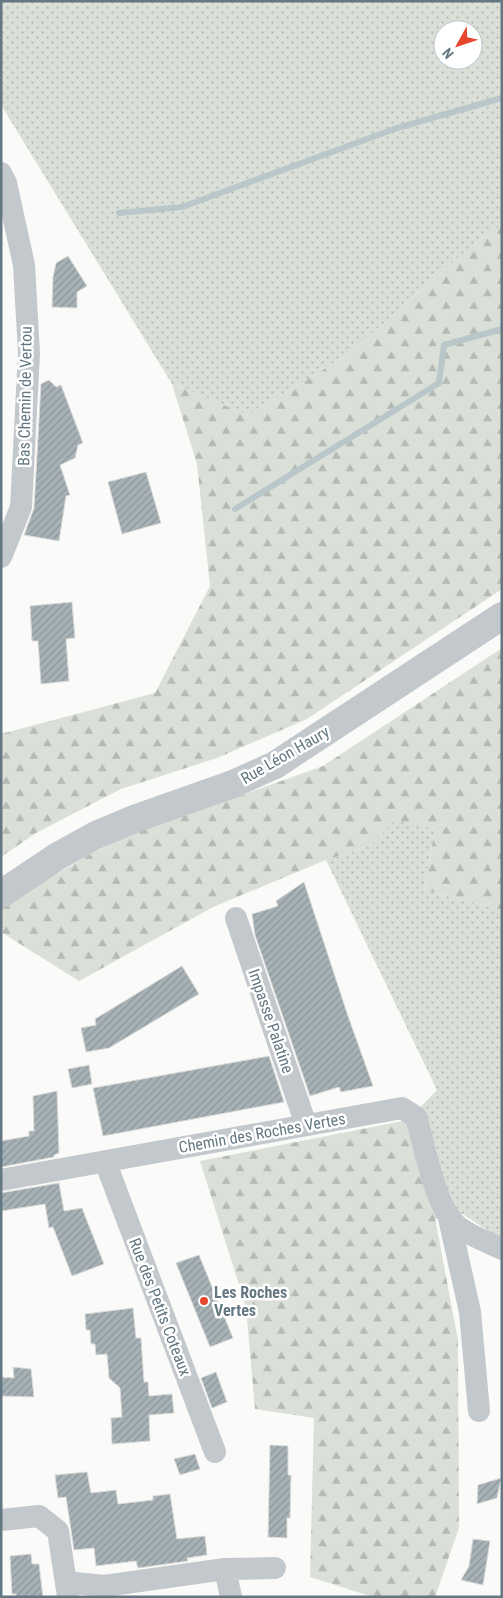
<svg xmlns="http://www.w3.org/2000/svg" width="503" height="1598" font-family="'Roboto Condensed',sans-serif">
	<defs>
		<pattern id="grass-dots" width="8" height="8" patternUnits="userSpaceOnUse" patternTransform="scale(1.25)"><rect width="8" height="8" fill="#dadfd7"/><path d="M2 2h.1M6 6h.1" fill="none" stroke="#b4bab4" stroke-width="1.8" stroke-linecap="round"/></pattern>
		<pattern id="forest-firs" width="22" height="20" patternUnits="userSpaceOnUse" patternTransform="scale(1.25)"><rect width="22" height="20" fill="#dadfd7"/><path d="M5 1l3.5 6h-7zM16 11l3.5 6h-7z" fill="#b4bab4"/></pattern>
		<pattern id="building-hatch" width="6" height="6" patternUnits="userSpaceOnUse" patternTransform="scale(1.25)"><rect width="6" height="6" fill="#a7b2b7"/><path d="M-1 1l2-2M0 6l6-6M5 7l2-2" fill="none" stroke="#8c969a"/></pattern>
	</defs>
	<rect width="100%" height="100%" fill="#fafaf8"/>
	<!-- grass -->
	<path fill="url(#grass-dots)" fill-rule="evenodd" d="M1 1H502V226L481 238 346 356 248 415 172 384 1 105ZM443 30H473V60H443Z
		M395 819 435 829 424 890 502 910V1240L463 1214 435 1219 432 1202 408 1120 437 1090 326 860 370 846Z"/>
	<!-- forest -->
	<path fill="url(#forest-firs)" d="M502 226V589L307 719 217 758 121 789 36 833 1 857V734L155 693 210 586 197 464 172 384 248 415 346 356 481 238Z
		M502 648V910L424 890 435 829 395 820 370 846 326 860 213 907 79 981 1 932V907L94 852 179 813 237 797 323 766Z
		M408 1120 432 1202 458 1340 459 1528 435 1597H373L310 1577 314 1418 255 1409 246 1307 200 1161Z"/>
	<g fill="none" stroke-linecap="round" stroke-linejoin="round">
		<!-- stream -->
		<path stroke="#b9c7ca" stroke-width="6" d="M119 213 182 207 397 128 502 98
			M235 509 439 383 444 345 502 329"/>
	</g>
	<!-- building -->
	<path fill="url(#building-hatch)" stroke="#dcdbda" d="M68 256 87 286 77 292V308L52 307 53 277 56 263Z
		M49 380 56 387 61 385 83 443 78 445 75 458 60 465 70 495 66 496 59 541 24 535 34 508 41 384Z
		M146 472 161 523 122 534 108 482Z
		M72 602 75 638 66 639 69 681 41 684 38 641H32L30 606Z
		M304 882 348 1016 373 1086 341 1092 339 1087 310 1096 255 935 252 914 278 906 276 901Z
		M182 966 199 994 109 1048 86 1052 81 1028 96 1025 95 1019Z
		M269 1056 284 1102 103 1136 93 1088Z
		M89 1065 92 1084 72 1088 68 1069Z
		M57 1091 59 1153 54 1155V1157L1 1167V1141L29 1136V1131H34L33 1096Z
		M59 1183 64 1211 82 1208 104 1264 72 1276 53 1227 49 1228 45 1204 1 1211V1193Z
		M199 1255 233 1338 210 1347 176 1263Z
		M133 1308 136 1338H141L144 1382H148L149 1396 172 1394 174 1413 149 1415 150 1441 112 1444 111 1418 122 1417 120 1388 109 1378 107 1354 96 1355 95 1344H91L90 1330H86L85 1314Z
		M13 1367 31 1369 34 1397 1 1396V1377L14 1378Z
		M216 1372 227 1402 212 1408 201 1378Z
		M270 1445 288 1446V1475H291L290 1518H287V1538L268 1537Z
		M195 1454 200 1469 180 1475 174 1459Z
		M87 1472 91 1493 116 1490 118 1504 153 1500V1496L170 1494 177 1539 205 1536 207 1555 187 1558 188 1561 138 1568 136 1561 96 1566 94 1548 74 1550 66 1497 58 1498 55 1475Z
		M501 1478 497 1498 477 1504 478 1485Z
		M473 1539 490 1541 483 1585 461 1580 469 1566Z
		M31 1554 32 1564H39L43 1597H16V1594H12L10 1556Z"/>
	<g fill="none" stroke-linecap="round" stroke-linejoin="round">
		<!-- minor -->
		<path stroke="#c3c8cc" stroke-width="22" d="M1 173 6 183 24 265 29 353 21 507 1 557
			M236 918 306 1125
			M105 1161 215 1452
			M1 1180 402 1108 416 1117C425 1146 435 1211 460 1228 473 1237 488 1242 502 1249
			M449 1218 470 1312 479 1411
			M1 1520 39 1516 58 1531 68 1596
			M225 1569 231 1597
			M66 1582 104 1586 225 1569 275 1568"/>
		<!-- tertiary -->
		<path stroke="#c3c8cc" stroke-width="28" d="M1 894 58 856 94 836 134 819 233 784 275 765 502 616"/>
	</g>
	<!-- markers -->
	<circle fill="#e5462c" stroke="#fff" stroke-width="2" cx="204" cy="1301" r="5"/>
	<g text-anchor="middle" dominant-baseline="central" stroke-width="5" stroke-linejoin="round" paint-order="stroke">
		<!-- street labels -->
		<g font-size="16" fill="#647883" stroke="#fff">
			<text transform="translate(25 396) rotate(-89)">Bas Chemin de Vertou</text>
			<text transform="translate(285 755) rotate(-30)">Rue Léon Haury</text>
			<text transform="translate(271 1021) rotate(71)">Impasse Palatine</text>
			<text transform="translate(262 1133) rotate(-10)">Chemin des Roches Vertes</text>
			<text transform="translate(160 1307) rotate(69)">Rue des Petits Coteaux</text>
		</g>
		<!-- poi labels -->
		<g font-size="16" font-weight="bold" fill="#647883" stroke="#fff" text-anchor="start">
			<text x="214" y="1292">Les Roches<tspan x="214" dy="18">Vertes</tspan></text>
		</g>
	</g>
	<!-- border -->
	<rect width="503" height="1598" fill="none" stroke="#647883" stroke-width="5"/>
	<!-- north arrow -->
	<g transform="translate(458 45) rotate(230)"><circle r="24" fill="#ffffff" stroke="#c1c9cd"/>
	<path d="M0-4L9 19L0 12L-9 19Z" fill="#e5462c"/>
	<text y="-8" font-size="14" font-weight="bold" text-anchor="middle" fill="#647883">N</text>
	</g>
</svg>
